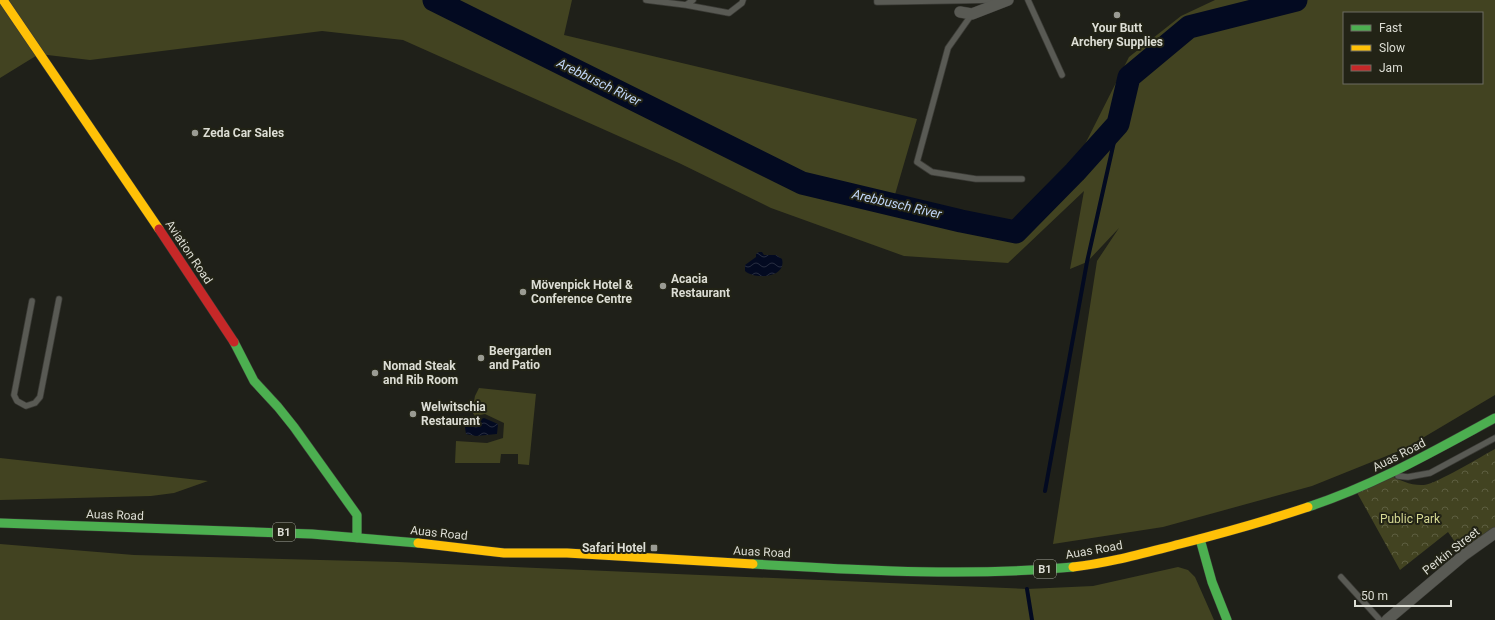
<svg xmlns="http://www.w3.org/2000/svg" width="1495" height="620" font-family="Roboto,sans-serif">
	<defs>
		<pattern id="forest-crowns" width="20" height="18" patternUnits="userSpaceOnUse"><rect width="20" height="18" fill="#424321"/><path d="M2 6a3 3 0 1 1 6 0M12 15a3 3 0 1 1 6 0" fill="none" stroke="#5d5e40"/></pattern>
		<pattern id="water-waves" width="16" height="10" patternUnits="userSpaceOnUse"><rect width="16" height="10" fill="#030a21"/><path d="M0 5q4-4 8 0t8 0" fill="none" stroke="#272d40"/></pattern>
	</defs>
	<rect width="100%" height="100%" fill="#1f2019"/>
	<!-- grass -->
	<path fill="#424321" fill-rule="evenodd" d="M0 0H572L564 35 917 119 894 198 1011 228 1050 192 1077 160 1129 57 1181 16 1215 0H1495V395L1404 449 1312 486 1163 527 1053 544 1097 261 1119 228 1087 262 1070 269 1084 191 1008 263 904 256 771 208 679 163 403 40 322 31 90 60 39 54 0 78ZM1344 13H1482V83H1344Z
		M479 388 536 394 529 465 518 464V454H501L500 463H455L456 441 487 443 503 438 504 423 485 414 475 416 472 412 475 396Z
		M0 458 208 481 174 493 151 496 0 500Z
		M0 544 134 555 398 562 1027 589 1093 586 1178 567 1188 570 1195 577 1214 620H0Z"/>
	<!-- forest -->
	<path fill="url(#forest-crowns)" d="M1495 449V533L1464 555 1448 532 1400 570 1355 489 1389 475C1400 480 1411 486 1424 485 1436 484 1482 456 1495 449Z"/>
	<!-- water -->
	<path fill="url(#water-waves)" d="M759 252H762L764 255H776L782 259C787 278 755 280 745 271V265L756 257V254Z
		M484 418 498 424 497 434 476 436 466 434 464 421 468 420 471 423Z"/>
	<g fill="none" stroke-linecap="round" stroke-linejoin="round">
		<!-- stream -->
		<path stroke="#030a21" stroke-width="4" d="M1045 491 1087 262 1118 124
			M1027 589 1032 620"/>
		<!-- river -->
		<path stroke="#030a21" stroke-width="23" d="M434 0 802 183 961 221 1016 232 1075 172 1118 124 1129 77 1189 27 1296 0"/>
		<!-- lane casing -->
		<g stroke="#3b3b36" stroke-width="7">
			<path id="lane" d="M646 0 686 5 693 0
				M877 0V2L994 0
				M1028 0 1062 75
				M686 5 729 13 742 3 743 0
				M972 14 948 48 917 162 932 172 976 179H1022
				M32 301 14 395 17 401 26 406 35 403 40 397 59 299
				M1398 476 1408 477 1430 473 1495 438
				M1341 577 1380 620"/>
		</g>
		<!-- street casing -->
		<g stroke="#3b3b36" stroke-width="12">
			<path id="street" d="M960 12 972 14 1008 0
				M1387 620 1464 555 1495 533"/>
		</g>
		<!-- fast casing -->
		<g stroke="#3b3b36" stroke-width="10">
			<path id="fast" d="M234 342 254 381 278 407 294 427 357 515V538
				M1308 507C1375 485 1434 451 1495 418
				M0 523 312 534 418 543
				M1200 539 1212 582 1227 620
				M753 564C859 570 967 577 1073 567"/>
		</g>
		<!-- slow casing -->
		<g stroke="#3b3b36" stroke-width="10">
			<path id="slow" d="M3 0 159 229
				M418 543 504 553H567L753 564
				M1073 567C1109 563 1144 553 1180 544 1223 533 1266 521 1308 507"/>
		</g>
		<!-- jam casing -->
		<g stroke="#3b3b36" stroke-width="10">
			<path id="jam" d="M159 229 234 342"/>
		</g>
		<!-- lane -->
		<use href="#lane" stroke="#595a54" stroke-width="5.5"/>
		<!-- street -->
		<use href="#street" stroke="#595a54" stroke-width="11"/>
		<!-- fast -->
		<use href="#fast" stroke="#4caf50" stroke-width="9"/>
		<!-- slow -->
		<use href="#slow" stroke="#ffc107" stroke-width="9"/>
		<!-- jam -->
		<use href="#jam" stroke="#c62828" stroke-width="9"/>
	</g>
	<!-- markers -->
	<g fill="#9a9b93" stroke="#222316" stroke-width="1.5">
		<circle cx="1117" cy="15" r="4"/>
		<circle cx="195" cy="133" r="4"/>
		<circle cx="663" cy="286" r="4"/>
		<circle cx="523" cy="292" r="4"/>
		<circle cx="481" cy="358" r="4"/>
		<circle cx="375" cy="373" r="4"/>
		<circle cx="413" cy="414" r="4"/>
		<rect x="650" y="544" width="8" height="8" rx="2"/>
	</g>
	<g text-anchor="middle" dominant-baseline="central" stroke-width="4" stroke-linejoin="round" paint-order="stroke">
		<!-- shield labels -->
		<g fill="#222316" stroke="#a4a59b" stroke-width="1">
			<rect x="273" y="523" width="22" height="18" rx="3"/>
			<rect x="1034" y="560" width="22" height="18" rx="3"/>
		</g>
		<g font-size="11" font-weight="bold" fill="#dcddd4">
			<text x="284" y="532">B1</text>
			<text x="1045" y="569">B1</text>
		</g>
		<!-- poi labels -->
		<g font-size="12" font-weight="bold" fill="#dcddd4" stroke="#222316" text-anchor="start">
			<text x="1117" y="28" text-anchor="middle">Your Butt<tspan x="1117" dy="14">Archery Supplies</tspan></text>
			<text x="203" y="133">Zeda Car Sales</text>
			<text x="671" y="279">Acacia<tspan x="671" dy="14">Restaurant</tspan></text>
			<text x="531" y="285">Mövenpick Hotel &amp;<tspan x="531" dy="14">Conference Centre</tspan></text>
			<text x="489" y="351">Beergarden<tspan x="489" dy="14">and Patio</tspan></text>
			<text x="383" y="366">Nomad Steak<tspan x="383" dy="14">and Rib Room</tspan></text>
			<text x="421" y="407">Welwitschia<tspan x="421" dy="14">Restaurant</tspan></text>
			<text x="646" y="548" text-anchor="end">Safari Hotel</text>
		</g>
		<!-- street labels -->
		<g font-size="12" fill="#dcddd4" stroke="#222316">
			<text transform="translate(189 252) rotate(56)">Aviation Road</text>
			<text transform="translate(1399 455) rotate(-27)">Auas Road</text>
			<text transform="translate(115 515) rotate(2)">Auas Road</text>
			<text transform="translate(439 533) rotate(6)">Auas Road</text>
			<text transform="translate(1094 550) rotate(-10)">Auas Road</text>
			<text transform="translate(1451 551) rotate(-38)">Perkin Street</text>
			<text transform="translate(762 552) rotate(3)">Auas Road</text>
		</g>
		<!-- park labels -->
		<g font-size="12" fill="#d5d893" stroke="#222316">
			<text x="1410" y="519">Public Park</text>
		</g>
		<!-- water labels -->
		<g font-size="13" font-style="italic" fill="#c0d6f8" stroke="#222316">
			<text transform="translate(599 82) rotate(26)">Arebbusch River</text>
			<text transform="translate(897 204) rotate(13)">Arebbusch River</text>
		</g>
	</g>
	<!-- legend -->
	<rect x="1343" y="12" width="140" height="72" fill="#222316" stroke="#6c6d62"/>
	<rect x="1351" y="25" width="20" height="6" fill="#4caf50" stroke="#6c6d62"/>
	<text x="1379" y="32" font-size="12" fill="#dcddd4">Fast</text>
	<rect x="1351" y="45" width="20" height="6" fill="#ffc107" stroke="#6c6d62"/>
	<text x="1379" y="52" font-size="12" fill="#dcddd4">Slow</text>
	<rect x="1351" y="65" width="20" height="6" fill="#c62828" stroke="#6c6d62"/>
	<text x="1379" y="72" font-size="12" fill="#dcddd4">Jam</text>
	<!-- scale -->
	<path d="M1355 600v6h96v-6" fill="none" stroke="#dcddd4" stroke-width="2"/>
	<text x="1361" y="600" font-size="12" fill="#dcddd4" stroke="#222316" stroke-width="3" paint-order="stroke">50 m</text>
</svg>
